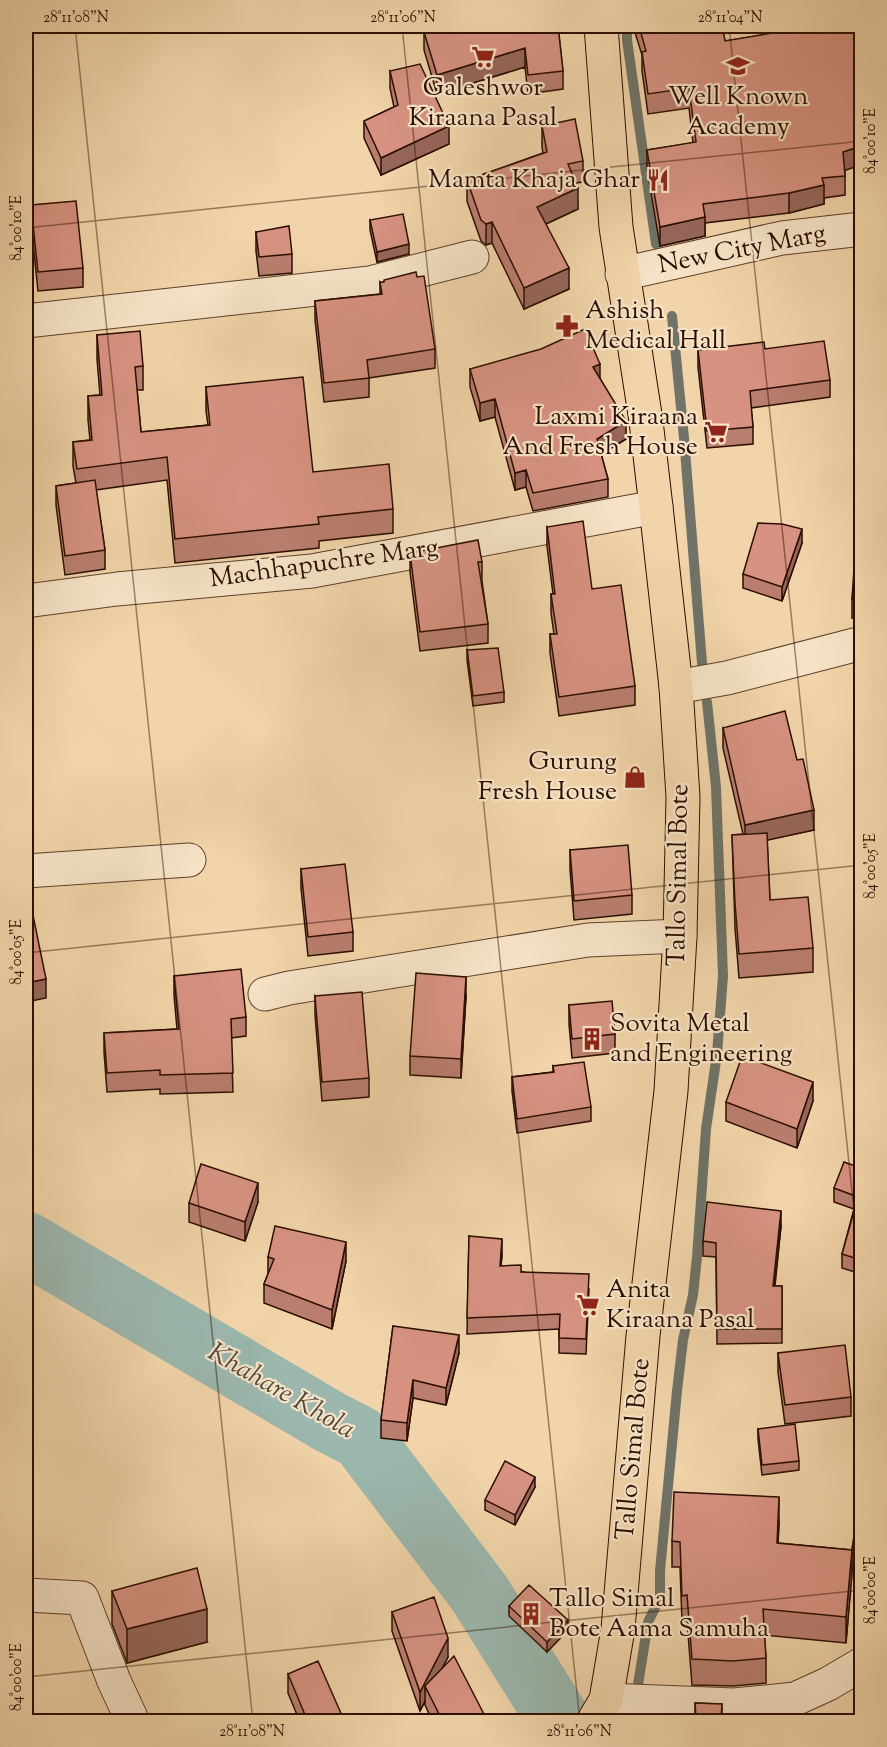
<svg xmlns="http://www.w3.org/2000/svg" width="887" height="1747" font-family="'Sorts Mill Goudy',serif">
	<rect width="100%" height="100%" fill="#f1d4a9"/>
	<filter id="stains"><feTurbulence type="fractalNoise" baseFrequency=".00333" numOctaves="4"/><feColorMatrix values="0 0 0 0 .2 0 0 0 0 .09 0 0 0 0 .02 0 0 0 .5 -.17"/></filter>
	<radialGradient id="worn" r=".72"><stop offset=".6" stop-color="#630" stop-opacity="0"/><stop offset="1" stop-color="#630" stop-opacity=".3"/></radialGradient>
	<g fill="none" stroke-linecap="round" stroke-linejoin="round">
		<!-- stream -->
		<path stroke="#6f7368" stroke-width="10" d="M627 26V40L656 244
			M672 316 684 438 703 675
			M637 1691 648 1622 660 1598V1571L677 1391 683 1340 693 1295 697 1257 706 1129 717 1054 723 976 716 787 707 702
			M631 1722 632 1719"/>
		<!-- river -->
		<path stroke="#9bb7ae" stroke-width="63" d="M26 1243 330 1422 361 1438 480 1594 560 1722"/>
		<!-- minor casing -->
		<g stroke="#5d402a" stroke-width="35">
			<path id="minor" d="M622 274 782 238 862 229
				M26 321 370 283 472 257
				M26 601 117 589 312 571 656 507
				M676 687 727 678 862 643
				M26 871 189 860
				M265 994 289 988 588 940 680 936
				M26 1595 82 1598 114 1681 133 1722
				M606 1700 734 1705 795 1699 828 1684 862 1664"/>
		</g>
		<!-- major casing -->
		<g stroke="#2c0e00" stroke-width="35">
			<path id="major" d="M593 1722 606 1700 618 1629 643 1336 671 1091 680 936 683 797 676 687 656 507 646 421 616 227 601 26"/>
		</g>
		<!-- minor -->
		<use href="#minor" stroke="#f6e3c7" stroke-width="33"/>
		<!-- major -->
		<use href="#major" stroke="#f1d4a9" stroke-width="33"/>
	</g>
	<!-- wall -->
	<path fill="#b97e6f" stroke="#2c0e00" stroke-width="1.5" d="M558 26 563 71V89L528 94 525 67 437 94 424 50V32Z
		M633 26H722L725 41 782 32 781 26H861V165L845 170V195L824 198V204L789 213 705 223V236L660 246 647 169V150L693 143 689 108 648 114 642 71V55Z
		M390 71 449 144 381 175 364 138V121L394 107 390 88Z
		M542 126 583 161V182L576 183 578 209 546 224 569 289 524 309 492 243 486 245 481 241 467 201V180L543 153 542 147Z
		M31 205 83 268V287L38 291 31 224Z
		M370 220 409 254 377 262 370 230Z
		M256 232 292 254V273L259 276 256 251Z
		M380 282 435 349V368L369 378V397L324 402 315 320V301L380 294Z
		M97 335 143 366V390H137L141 432 208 425 206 411V387L313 472 393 509V533L319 541V548L175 563 167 480 96 490 105 550V569L65 575 56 505V486L76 483 73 466V442L90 440 88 420V396L100 395 97 359Z
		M765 349 830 380V397L751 408 753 427V444L707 448 698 367V350Z
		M470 369 600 378 626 439 601 454 608 479V497L533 511 526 487 515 490 495 417 480 421 470 387Z
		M861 441V490H860V472Z
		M861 524V619L852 618V599Z
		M547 527 592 589 635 686V705L559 716 550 653V634H554L551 613V594H553L547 546Z
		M802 543 782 601 743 588V574Z
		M410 553 482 562V581L488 624V643L420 651 410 572Z
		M467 650 504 692V702L473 706 467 660Z
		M861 650V688L857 670V651Z
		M723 728 814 830 767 840 770 900 813 948V972L739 978 735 928 732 835 743 834 723 748Z
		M570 850 632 895V914L574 920 570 869Z
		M301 869 353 932V951L308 956 301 888Z
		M174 976 246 1017V1036L231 1038 233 1092 160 1094V1089L107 1092 104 1052V1033L177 1029 174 995Z
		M315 996 369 1078V1097L322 1101 315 1015Z
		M466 996 461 1078 410 1075V1056Z
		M569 1005 615 1034V1053L572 1058 569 1024Z
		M553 1066 591 1107V1121L517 1133 512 1091V1077L553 1072Z
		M813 1101 797 1148 726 1121V1102Z
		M861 1168V1274L842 1268V1254L854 1209 834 1202V1188Z
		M258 1202 245 1241 189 1222V1203Z
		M781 1226 775 1286H782V1343L717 1344 716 1257 703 1256V1241Z
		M469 1236 502 1254 501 1266 589 1289 586 1354 559 1353V1329L467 1334Z
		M268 1257 346 1261 332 1329 264 1303V1284L268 1274Z
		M393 1326 459 1353 446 1405 413 1398 407 1441 381 1438V1420Z
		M778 1353 851 1397V1416L785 1424 778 1372Z
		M758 1429 799 1461V1470L762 1475 758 1439Z
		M535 1487 515 1525 485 1510V1500Z
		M861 1498V1570L852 1568 846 1643 764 1635 766 1658V1683L733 1686 692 1685 687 1621H682L680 1567H672V1541L779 1522 778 1543 852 1550Z
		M112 1591 207 1642 127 1663 112 1624Z
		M509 1606 568 1630 547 1652 509 1616Z
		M392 1612 448 1657 442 1668 488 1722H433L425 1705V1701L420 1711 392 1631Z
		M288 1674 343 1722H300L288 1693Z
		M856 1687 861 1722H856Z
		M695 1703 722 1704V1722H695Z"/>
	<!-- shaded-wall -->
	<path fill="#96665a" stroke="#2c0e00" stroke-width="1.5" d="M525 48V67L437 94V75Z
		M449 126V144L381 175V158Z
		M861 146V165L843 171V152Z
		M824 185V204L789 213V193Z
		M578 188V209L537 228V207Z
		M705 217V236L660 246V227Z
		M492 222V243L486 245V224Z
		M409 244V254L377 262V252Z
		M569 268V289L524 309V288Z
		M600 364V382L593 367Z
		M495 399V417L480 421V403Z
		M626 421V439L597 457V439Z
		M526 470V487L515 490V473Z
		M802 529V543L782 601V587Z
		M814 810V830L745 845V825Z
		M466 977V996L461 1078V1059Z
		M46 979V998L26 1002V983Z
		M813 1082V1101L797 1148V1129Z
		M258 1183V1202L245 1241V1222Z
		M781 1211V1226L773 1300V1286Z
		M502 1239V1254L500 1281V1266Z
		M346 1242V1261L332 1329V1310Z
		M459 1335V1353L446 1405V1388Z
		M413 1380V1398L407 1441V1423Z
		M535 1477V1487L515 1525V1515Z
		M779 1497V1522L777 1568V1543Z
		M852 1550V1575L846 1643V1617Z
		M207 1609V1642L127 1663V1629Z
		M568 1620V1630L547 1652V1642Z
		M448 1638V1657L429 1694 425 1686V1701L420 1711V1692Z"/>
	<!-- building -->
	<path fill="#d79281" stroke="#2c0e00" stroke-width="1.5" d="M445 26H558L563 71 528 75 525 48 437 75 424 32Z
		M639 26H722L725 41 785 31 784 26H861V146L843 152 845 176 822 178 824 185 789 193 703 204 705 217 660 227 647 150 696 142 689 88 648 94 642 52 646 51Z
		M420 64 449 126 381 158 364 121 398 105 390 71Z
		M575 119 583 161 568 164 578 188 537 207 569 268 524 288 492 222 486 224 481 220 467 180 547 152 542 126Z
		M76 201 83 268 38 272 31 205Z
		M403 214 409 244 377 252 370 220Z
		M289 226 292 254 259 257 256 232Z
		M416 272 417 277 424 276 435 349 367 360 369 378 324 383 315 301 382 294 380 282H384V280Z
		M585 329 600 364 593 367 626 421 597 439 608 479 533 493 526 470 515 473 495 399 480 403 470 369 541 349Z
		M140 331 143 366 135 367 141 432 210 425 206 387 303 377 313 472 389 464 393 509 318 517 319 524 175 539 167 457 77 469 73 442 92 440 88 396 102 395 97 335Z
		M824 341 830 380 750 391 753 427 707 431 698 350 764 342 765 349Z
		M861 441V471L860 472Z
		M95 480 105 550 65 556 56 486Z
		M583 521 592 589 621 585 635 686 559 697 550 634H557L551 594H555L547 527Z
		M758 523 782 524 802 529 782 587 743 574Z
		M857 524H861V600L852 599Z
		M478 540 482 562H478L488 624 420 632 410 553Z
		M498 648 504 692 473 696 467 650Z
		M861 650V669L857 651Z
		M785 711 797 760 803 759 814 810 745 825 723 728Z
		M767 833 770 900 808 897 813 948 739 954 735 903 732 835Z
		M628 845 632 895 574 901 570 850Z
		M345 864 353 932 308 937 301 869Z
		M26 881 46 979 26 983Z
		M241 969 246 1017 231 1019 233 1073 160 1075V1070L107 1073 104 1033 179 1029 174 976Z
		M416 973 466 977 461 1059 410 1056Z
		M362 992 369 1078 322 1082 315 996Z
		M612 1001 615 1034 572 1039 569 1005Z
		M742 1056 813 1082 797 1129 726 1102Z
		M584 1062 591 1107 517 1119 512 1077 554 1072 553 1066Z
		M844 1162 861 1168V1260L842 1254 858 1197 834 1188Z
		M201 1164 258 1183 245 1222 189 1203Z
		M707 1202 781 1211 773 1286H782V1329H717L716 1243 703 1241Z
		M275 1226 346 1242 332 1310 264 1284 274 1259 268 1257Z
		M469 1236 502 1239 500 1266 521 1265V1272L589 1274 586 1339 559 1338 560 1314 467 1318Z
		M393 1326 459 1335 446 1388 413 1380 407 1423 381 1420Z
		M845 1345 851 1397 785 1405 778 1353Z
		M795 1424 799 1461 762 1465 758 1429Z
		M505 1461 535 1477 515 1515 485 1500Z
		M674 1492 779 1497 777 1543 852 1550 846 1617 763 1609 766 1658 733 1661 692 1659 687 1595 682 1596 680 1542 672 1541Z
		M860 1498H861V1551L852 1549Z
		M197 1568 207 1609 127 1629 112 1591Z
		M529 1585 568 1620 547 1642 509 1606Z
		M434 1597 448 1638 420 1692 392 1612Z
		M454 1656 488 1722H443L425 1686Z
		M318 1661 343 1718 335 1722H308L288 1674Z
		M856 1687H861V1722H859Z
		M695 1703 722 1704 721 1718 696 1717Z"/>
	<!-- ticks -->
	<path fill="none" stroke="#2c0e00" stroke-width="1.5" stroke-opacity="0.45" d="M75 26 253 1722M402 26 580 1722M729 26 862 1286M26 228 862 141M26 953 862 865M26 1677 862 1590"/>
	<!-- icons -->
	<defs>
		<g id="supermarket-bare" transform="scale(1.8)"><path d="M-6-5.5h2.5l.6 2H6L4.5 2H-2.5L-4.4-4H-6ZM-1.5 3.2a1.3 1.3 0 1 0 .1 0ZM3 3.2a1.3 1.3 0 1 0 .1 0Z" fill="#8f2418" stroke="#f6e3c7" stroke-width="2.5" paint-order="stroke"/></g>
		<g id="school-bare" transform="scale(1.8)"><path d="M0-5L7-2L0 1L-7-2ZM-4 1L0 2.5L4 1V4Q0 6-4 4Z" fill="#8f2418" stroke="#f6e3c7" stroke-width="2.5" paint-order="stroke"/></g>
		<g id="restaurant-bare" transform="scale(1.8)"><path d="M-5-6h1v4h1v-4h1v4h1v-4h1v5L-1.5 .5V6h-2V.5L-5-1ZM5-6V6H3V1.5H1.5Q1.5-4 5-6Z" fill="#8f2418" stroke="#f6e3c7" stroke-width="2.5" paint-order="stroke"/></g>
		<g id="pharmacy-bare" transform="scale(1.8)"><path d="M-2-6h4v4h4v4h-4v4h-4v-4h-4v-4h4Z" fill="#8f2418" stroke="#f6e3c7" stroke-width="2.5" paint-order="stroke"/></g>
		<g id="shop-bare" transform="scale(1.8)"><path d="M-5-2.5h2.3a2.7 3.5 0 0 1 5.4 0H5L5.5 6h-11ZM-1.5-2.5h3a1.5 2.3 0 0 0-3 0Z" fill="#8f2418" stroke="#f6e3c7" stroke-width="2.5" paint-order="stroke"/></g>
		<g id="building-bare" transform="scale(1.8)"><path d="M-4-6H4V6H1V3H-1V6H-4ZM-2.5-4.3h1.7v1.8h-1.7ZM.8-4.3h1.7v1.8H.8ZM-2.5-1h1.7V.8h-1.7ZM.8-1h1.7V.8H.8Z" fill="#8f2418" stroke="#f6e3c7" stroke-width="2.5" paint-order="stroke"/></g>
	</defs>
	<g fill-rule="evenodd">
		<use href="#supermarket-bare" x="483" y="57"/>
		<use href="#school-bare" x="738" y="66"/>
		<use href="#restaurant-bare" x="658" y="180"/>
		<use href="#pharmacy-bare" x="567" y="326"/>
		<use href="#supermarket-bare" x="716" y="432"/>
		<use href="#shop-bare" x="635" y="777"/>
		<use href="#building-bare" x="592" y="1039"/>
		<use href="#supermarket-bare" x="588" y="1305"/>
		<use href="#building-bare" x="531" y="1614"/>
	</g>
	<g text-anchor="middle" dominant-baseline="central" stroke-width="4.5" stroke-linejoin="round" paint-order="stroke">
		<!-- poi labels -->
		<g font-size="26" fill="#2c0e00" stroke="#f6e3c7" text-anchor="start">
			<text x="483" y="88" text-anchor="middle">Galeshwor<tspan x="483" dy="30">Kiraana Pasal</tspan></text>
			<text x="738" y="97" text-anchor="middle">Well Known<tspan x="738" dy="30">Academy</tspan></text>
			<text x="640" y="180" text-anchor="end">Mamta Khaja Ghar</text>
			<text x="585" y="311">Ashish<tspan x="585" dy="30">Medical Hall</tspan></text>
			<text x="698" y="417" text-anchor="end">Laxmi Kiraana<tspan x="698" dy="30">And Fresh House</tspan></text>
			<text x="617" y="762" text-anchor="end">Gurung<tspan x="617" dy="30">Fresh House</tspan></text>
			<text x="610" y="1024">Sovita Metal<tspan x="610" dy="30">and Engineering</tspan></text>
			<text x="606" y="1290">Anita<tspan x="606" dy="30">Kiraana Pasal</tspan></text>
			<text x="549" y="1599">Tallo Simal<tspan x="549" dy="30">Bote Aama Samuha</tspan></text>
		</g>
		<!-- street labels -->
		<g font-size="26" fill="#2c0e00" stroke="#f6e3c7">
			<text transform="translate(742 250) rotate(-11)">New City Marg</text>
			<text transform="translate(324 564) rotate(-8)">Machhapuchre Marg</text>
			<text transform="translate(679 875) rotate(-89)">Tallo Simal Bote</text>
			<text transform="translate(634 1449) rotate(-85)">Tallo Simal Bote</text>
		</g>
		<!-- water labels -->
		<g font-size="27" font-style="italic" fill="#53493d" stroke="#f6e3c7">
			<text transform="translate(281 1392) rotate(30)">Khahare Khola</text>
		</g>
	</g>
	<!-- margin -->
	<rect width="887" height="1747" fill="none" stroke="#f1d4a9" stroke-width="66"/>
	<rect x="33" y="33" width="821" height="1681" fill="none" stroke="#2c0e00" stroke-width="2"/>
	<g font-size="15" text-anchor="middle" fill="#2c0e00">
		<text x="76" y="22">28°11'08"N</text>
		<text x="403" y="22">28°11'06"N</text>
		<text x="730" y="22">28°11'04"N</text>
		<text transform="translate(870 141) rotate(-90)" y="5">84°00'10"E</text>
		<text transform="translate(16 228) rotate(-90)" y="5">84°00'10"E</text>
		<text transform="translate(870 866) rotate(-90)" y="5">84°00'05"E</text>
		<text transform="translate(16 952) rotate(-90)" y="5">84°00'05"E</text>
		<text transform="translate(870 1590) rotate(-90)" y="5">84°00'00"E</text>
		<text transform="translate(16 1677) rotate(-90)" y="5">84°00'00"E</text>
		<text x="252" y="1736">28°11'08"N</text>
		<text x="579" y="1736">28°11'06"N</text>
	</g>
	<rect width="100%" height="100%" filter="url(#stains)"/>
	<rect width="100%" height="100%" fill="url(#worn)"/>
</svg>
